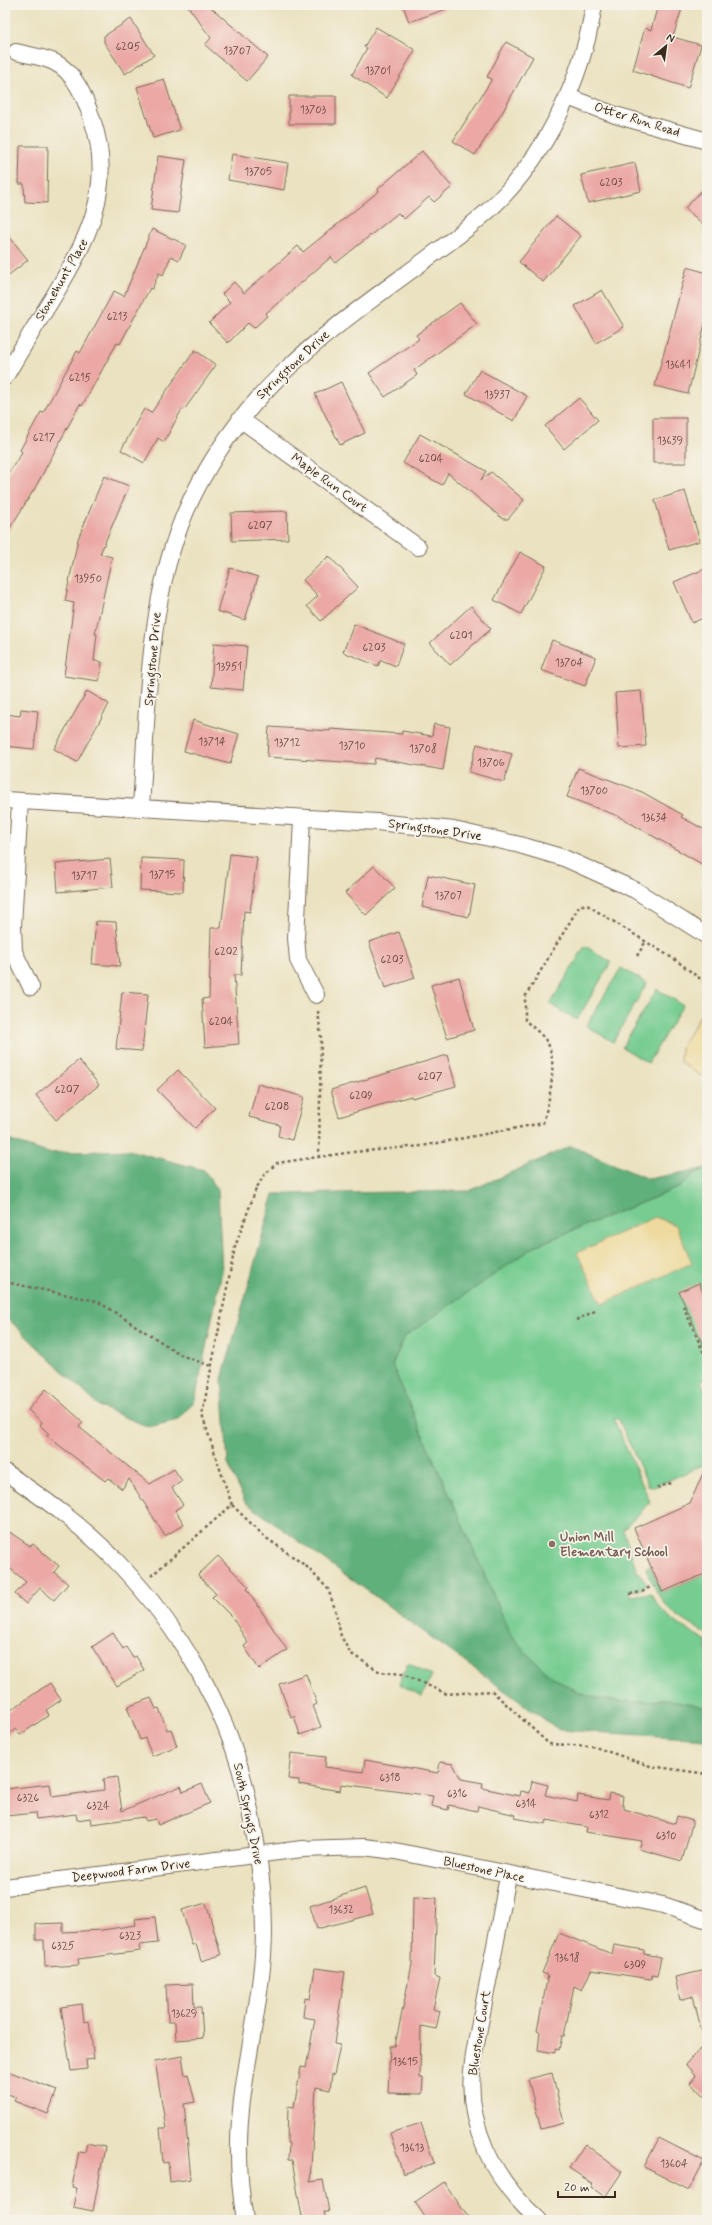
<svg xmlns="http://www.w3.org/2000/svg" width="712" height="2225" font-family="Mynerve,sans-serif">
	<rect width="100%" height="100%" fill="#f7f3e8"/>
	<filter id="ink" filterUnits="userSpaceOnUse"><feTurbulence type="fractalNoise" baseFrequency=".025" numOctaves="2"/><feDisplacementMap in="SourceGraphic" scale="8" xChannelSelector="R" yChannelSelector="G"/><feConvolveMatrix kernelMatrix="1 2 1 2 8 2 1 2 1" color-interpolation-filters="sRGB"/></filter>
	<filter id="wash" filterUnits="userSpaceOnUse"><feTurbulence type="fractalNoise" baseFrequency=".012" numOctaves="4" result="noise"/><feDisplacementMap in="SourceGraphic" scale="16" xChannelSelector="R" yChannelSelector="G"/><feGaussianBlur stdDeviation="0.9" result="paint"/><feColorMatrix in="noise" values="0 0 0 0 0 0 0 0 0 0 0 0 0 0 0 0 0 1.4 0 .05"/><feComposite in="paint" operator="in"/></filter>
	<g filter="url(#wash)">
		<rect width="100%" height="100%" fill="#eae2c0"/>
		<!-- green -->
		<path fill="#76cc91" stroke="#587b58" d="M585 946 611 962 577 1020 550 1004Z
			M621 968 647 983 613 1042 586 1026Z
			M657 989 683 1005 648 1063 622 1047Z
			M707 1168V1243L705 1244 707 1248V1378L701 1381 707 1394V1463L654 1487 648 1485 618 1418 614 1420 650 1502 623 1530 637 1571 647 1584 639 1590 630 1591 631 1596 651 1593C661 1617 686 1629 707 1641V1708C692 1704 677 1700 662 1700 647 1700 631 1703 616 1701 567 1696 541 1671 511 1635L392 1365 405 1336 537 1245 680 1187 693 1175Z
			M650 1566 662 1592 707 1573V1634C669 1612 663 1609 646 1568Z
			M408 1663 432 1675 422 1696 399 1684Z"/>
		<!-- forest -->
		<path fill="#60b07b" stroke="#4e6d4c" d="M5 1139 48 1153 128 1150 204 1170 218 1190 222 1271 195 1400 178 1420 149 1427 100 1407 5 1316Z
			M571 1146 648 1179 707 1168 693 1175 680 1187 537 1245 405 1336 392 1365 511 1635C541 1671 567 1696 616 1701 631 1703 647 1700 662 1700 677 1700 692 1704 707 1708V1739L559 1730 245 1502 228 1464 222 1379 274 1194 469 1191Z"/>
		<!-- sand -->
		<path fill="#eeda9e" stroke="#94825e" d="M704 1009 707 1011V1073L701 1076 680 1062 681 1047Z
			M655 1217 676 1225 692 1263 602 1304 577 1253Z"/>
		<g id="blocks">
			<!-- building -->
			<path fill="#eba8a4" d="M187 5H208L268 57 247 81 205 45 211 38Z
				M403 5H451L452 7 409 22Z
				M658 5H683L673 37 701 45 688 88 633 70 645 28 651 30Z
				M131 19 154 55 125 74 104 42V36Z
				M376 27 415 50 387 98 352 75 367 48 364 47Z
				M506 42 533 57 502 113 475 155 453 141 492 79 487 77Z
				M164 79 180 130 153 138 137 87Z
				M289 96H336V124H289Z
				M20 146H48L47 203 25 202 24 184H19Z
				M422 151 452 187 434 202 429 197 404 219 398 213 336 263 331 257 265 314 267 316 254 328 248 323 228 343 209 323 230 302 222 294 234 282 244 293 298 246 303 252 379 191 378 189Z
				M232 154 288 163 284 190 228 180Z
				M158 156 186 160 178 213 151 210Z
				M635 163 641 191 588 203 581 175Z
				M707 185V228L685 208Z
				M556 216 581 236 543 282 519 262Z
				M152 229 186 245 179 260 171 256 163 275 159 273 152 289 150 288 120 344 117 343 82 406 80 404 35 488 5 536V479L22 452 20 450 41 412 43 413 77 351 80 353 114 291 124 296Z
				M5 231 28 260 5 278Z
				M687 267 707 273V315L688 394 655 386Z
				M602 290 624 327 596 343 575 306Z
				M460 303 477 324 414 370 417 375 385 397 369 373 419 339 416 335Z
				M195 350 216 365 184 410 182 409 164 442 158 438 144 463 121 450 144 409 151 413Z
				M480 370 527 396 514 421 466 394Z
				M341 382 365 433 340 445 315 394Z
				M579 398 598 420 564 449 545 426Z
				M653 418H686V463H653Z
				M420 434 486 471 481 480 491 472 524 500 508 519H503L448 473 442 485 403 463Z
				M104 476 129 486 100 554 112 557 95 634H97L94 661 102 662 99 681 64 676 74 603 65 601 78 539Z
				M685 491 700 541 669 550 655 500Z
				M287 511 288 539 232 541 231 513Z
				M520 552 546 566 521 614 494 600Z
				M329 556 358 587 321 621 307 606 318 596 303 580Z
				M230 568 258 577 245 620 217 611Z
				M707 568V616L692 623 674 582Z
				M471 606 491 629 450 665 430 643Z
				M354 624 404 644 396 666 381 660 378 666 343 652Z
				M552 640 596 657 585 686 541 670Z
				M214 643 247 646 243 690 211 687Z
				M87 691 109 704 77 762 54 749Z
				M641 691 646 746 619 748 615 693Z
				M21 709 38 711 34 749 5 746V714L20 716Z
				M193 720 239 734 230 764 184 751Z
				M434 724 450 727 443 770 375 758 374 764 267 757 269 727 330 731V729L402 734V731L432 736Z
				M477 744 512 754 504 782 469 772Z
				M578 768 642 792 683 815 681 817 707 831V867L618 816 567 797Z
				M230 854 257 857 250 912 244 911 241 975H234L239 1044 205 1047 202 999 209 998 211 928H221Z
				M141 858 184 860 183 892 140 890Z
				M110 859 113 887 58 892 56 864Z
				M374 866 395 888 366 915 345 893Z
				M428 875 475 885 469 917 422 907Z
				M96 921 116 922 120 966 92 964Z
				M399 932 415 978 385 988 369 942Z
				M459 977 474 1030 447 1038 431 985Z
				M122 992 148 994 142 1051 116 1049Z
				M447 1055 456 1086 412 1098 411 1096 339 1117 331 1090Z
				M79 1060 99 1085 56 1120 36 1095Z
				M178 1070 215 1108 195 1128 157 1090Z
				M258 1084 304 1097 292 1140 278 1136 280 1125 249 1117Z
				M699 1283 707 1302V1354L679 1292Z
				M46 1389 83 1422 79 1427 150 1484 174 1469 182 1481 172 1488 183 1505 175 1510 184 1524 165 1536 129 1479 122 1489 108 1478 105 1481 46 1435 49 1434 40 1425 42 1422 28 1410Z
				M707 1464V1573L662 1592 634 1528 690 1503Z
				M5 1529 30 1546 33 1544 59 1566 54 1572 68 1584 54 1600 40 1588 26 1604 15 1594 26 1582 5 1564Z
				M218 1556 249 1587 247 1589 287 1650 259 1669 244 1646 248 1643 232 1617 212 1597 216 1594 198 1575Z
				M113 1633 123 1649 126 1647 133 1658 136 1656 144 1670 117 1686 92 1647Z
				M306 1674 317 1704 313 1706 321 1727 300 1735 294 1716 291 1717 279 1684Z
				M50 1683 61 1700 46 1710 49 1715 20 1735 16 1729 5 1736V1714Z
				M151 1698 156 1709 159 1708 167 1730 171 1729 177 1746 152 1756 145 1738 140 1740 127 1707Z
				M291 1753 326 1757 325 1767 363 1772 365 1760 438 1773 440 1762 453 1764 461 1779 483 1783 482 1788 520 1796 521 1791 530 1793 532 1781 548 1785 545 1795 577 1802 578 1795 608 1800 609 1793 623 1796 622 1804 624 1805V1809L675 1824 677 1816 693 1821 682 1861 639 1849 642 1841 586 1832 587 1827 547 1820 546 1824 515 1818 516 1815 478 1806 477 1811 449 1805 448 1810 431 1806 433 1796 341 1784 340 1791 299 1784V1780L288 1779Z
				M117 1777 122 1811 181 1786 183 1792 202 1784 210 1803 158 1825 156 1819 146 1821 144 1817 91 1824 90 1818 77 1820 76 1814 36 1819 35 1813 6 1816 5 1789 50 1784 52 1797 104 1790 103 1779Z
				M365 1888 373 1914 317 1929 310 1906Z
				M413 1897 437 1898 434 1976 440 1978 433 2009 440 2011 436 2029 421 2026 420 2078H423L422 2094 388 2093 390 2046H395L412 1964Z
				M206 1903 221 1955 201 1961 196 1944 192 1945 182 1910Z
				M155 1917 158 1943 139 1945 140 1951 78 1959 79 1965 45 1967 44 1940H36V1924L63 1923V1932L102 1930 136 1925 135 1919Z
				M559 1933 612 1954 614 1945 644 1950V1954L661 1957 657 1976 652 1975 651 1979 591 1970 582 1990 574 1986 564 2036H562L559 2050 555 2049V2053L538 2050 540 2032 537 2031 548 1975 542 1973Z
				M315 1968 345 1972 334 2044 340 2045 334 2075 332 2074 330 2090 316 2087 310 2182 323 2180 329 2212H324L326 2220H306L305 2217H302L292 2160H288L289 2143H287L288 2106 294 2107 301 2067 306 2068 315 2019 303 2017 305 1998 310 1999Z
				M707 1970V2028L701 2029 693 1996 680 2000 675 1977Z
				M193 1984 194 2007H201L203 2038 176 2040 175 2022H168L166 1985Z
				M82 2004 84 2022 89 2021 94 2059 86 2060 87 2069 71 2071 61 2007Z
				M707 2041V2099L690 2083 696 2076 686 2065Z
				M182 2056 185 2075 188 2074 195 2102 184 2104 191 2179 170 2182 168 2162 163 2163 160 2128H166L155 2061Z
				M5 2070 57 2090 48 2114 14 2101 16 2097 5 2093Z
				M552 2073 564 2123 541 2129 528 2079Z
				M421 2123 434 2163 403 2174 390 2133Z
				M659 2138 704 2161 689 2190 644 2167Z
				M87 2143 105 2147 93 2211 73 2207 77 2188 72 2187 79 2151 85 2152Z
				M585 2144 622 2172 605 2197 591 2187 593 2184 569 2168Z
				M444 2182 470 2220H427L415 2202Z"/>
		</g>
	</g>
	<g filter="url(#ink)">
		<use href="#blocks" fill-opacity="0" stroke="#786a57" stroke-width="1"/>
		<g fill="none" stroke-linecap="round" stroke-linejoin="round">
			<!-- minor casing -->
			<g stroke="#786a57" stroke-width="18">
				<path id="minor" d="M568 97 615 115 707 141
					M5 377C20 351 36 325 52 299 87 241 116 188 92 119 85 98 75 72 54 62 43 57 28 55 16 52
					M240 419 418 547
					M5 800 377 822 454 830 520 845 564 858 635 890 707 936
					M20 801 13 926 14 952 31 987
					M141 806C149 698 146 582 199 484 252 384 325 334 413 269 439 250 466 231 490 209 546 157 582 80 594 5
					M302 819 296 938 298 960 316 995
					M5 1472C46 1500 86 1528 120 1565 177 1625 224 1703 244 1783 249 1802 252 1822 256 1842 262 1879 266 1917 263 1955 260 2002 249 2047 243 2093 237 2134 238 2179 245 2220
					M508 1875C501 1916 493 1956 485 1997 481 2019 476 2040 473 2062 464 2124 494 2181 539 2220
					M5 1887 302 1849 364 1847 395 1851 663 1905 707 1920"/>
			</g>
			<!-- path -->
			<path stroke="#786a57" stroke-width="2.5" stroke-dasharray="3 3" stroke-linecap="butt" d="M637 956 646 941
				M318 1011 321 1037 319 1156
				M5 1282 97 1301 183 1356 211 1366
				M683 1306 707 1360
				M576 1320 597 1310
				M657 1488 673 1482
				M232 1505 265 1537 306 1566 328 1589 335 1609 341 1636 350 1653 380 1672 403 1674 447 1694 492 1691 549 1744 592 1746 650 1766 707 1774
				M151 1576 232 1505 202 1415 235 1247 256 1189 264 1175 277 1163 353 1152 422 1146 543 1123C549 1102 557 1067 549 1046 546 1037 532 1027 525 1020V997L580 905H587L677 961 707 984
				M630 1594 642 1592 650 1587"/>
			<!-- minor -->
			<use href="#minor" stroke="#fff" stroke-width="16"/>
		</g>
	</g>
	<!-- markers -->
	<circle fill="#8d6e63" stroke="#f7f3e8" stroke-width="1.5" cx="552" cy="1544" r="4"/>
	<g text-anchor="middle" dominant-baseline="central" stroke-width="3.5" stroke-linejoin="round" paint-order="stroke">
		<!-- number labels -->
		<g font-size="11" fill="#674a40">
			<text x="128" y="47">6205</text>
			<text x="237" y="51">13707</text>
			<text x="378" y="71">13701</text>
			<text x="313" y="110">13703</text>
			<text x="258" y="172">13705</text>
			<text x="611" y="183">6203</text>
			<text x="117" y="317">6213</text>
			<text x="678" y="365">13641</text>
			<text x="80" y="378">6215</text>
			<text x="497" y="395">13937</text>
			<text x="44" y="438">6217</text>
			<text x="670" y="441">13639</text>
			<text x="431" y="459">6204</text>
			<text x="260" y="526">6207</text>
			<text x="88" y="579">13950</text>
			<text x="461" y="636">6201</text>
			<text x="374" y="648">6203</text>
			<text x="569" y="663">13704</text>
			<text x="229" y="667">13951</text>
			<text x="212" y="742">13714</text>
			<text x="287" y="743">13712</text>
			<text x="352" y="746">13710</text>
			<text x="423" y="749">13708</text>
			<text x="491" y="763">13706</text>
			<text x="594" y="791">13700</text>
			<text x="654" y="818">13634</text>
			<text x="162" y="875">13715</text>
			<text x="84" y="876">13717</text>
			<text x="448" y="896">13707</text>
			<text x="226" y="952">6202</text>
			<text x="392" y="960">6203</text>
			<text x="221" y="1022">6204</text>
			<text x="430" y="1077">6207</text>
			<text x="67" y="1090">6207</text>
			<text x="361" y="1096">6209</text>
			<text x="277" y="1107">6208</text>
			<text x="390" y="1778">6318</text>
			<text x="457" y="1794">6316</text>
			<text x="28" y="1798">6326</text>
			<text x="526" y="1804">6314</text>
			<text x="98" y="1806">6324</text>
			<text x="599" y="1815">6312</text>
			<text x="666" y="1836">6310</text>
			<text x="341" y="1910">13632</text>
			<text x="130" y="1936">6323</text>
			<text x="63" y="1946">6325</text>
			<text x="567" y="1958">13618</text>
			<text x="635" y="1965">6309</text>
			<text x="184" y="2014">13629</text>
			<text x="405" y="2062">13615</text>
			<text x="412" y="2148">13613</text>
			<text x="674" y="2164">13604</text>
		</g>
		<!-- street labels -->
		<g font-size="13" fill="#3b2a1e" stroke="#f7f3e8">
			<text transform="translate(637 120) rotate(17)">Otter Run Road</text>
			<text transform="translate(62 280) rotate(-60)">Stonehunt Place</text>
			<text transform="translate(293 365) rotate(-43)">Springstone Drive</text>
			<text transform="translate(329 483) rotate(36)">Maple Run Court</text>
			<text transform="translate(153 659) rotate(-85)">Springstone Drive</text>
			<text transform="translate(435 830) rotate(8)">Springstone Drive</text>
			<text transform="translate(248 1814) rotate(78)">South Springs Drive</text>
			<text transform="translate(484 1870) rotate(12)">Bluestone Place</text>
			<text transform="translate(131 1871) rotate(-7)">Deepwood Farm Drive</text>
			<text transform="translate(480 2033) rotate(-81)">Bluestone Court</text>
		</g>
		<!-- education labels -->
		<g font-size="13" font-weight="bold" fill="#785e54" stroke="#f7f3e8" text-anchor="start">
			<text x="560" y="1537">Union Mill<tspan x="560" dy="15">Elementary School</tspan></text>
		</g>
	</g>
	<!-- margin -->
	<rect width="712" height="2225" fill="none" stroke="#f7f3e8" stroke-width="20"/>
	<!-- north arrow -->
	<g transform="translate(666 46) rotate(29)" stroke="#f7f3e8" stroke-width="3" paint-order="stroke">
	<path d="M0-3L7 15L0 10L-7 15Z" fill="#3b2a1e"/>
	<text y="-6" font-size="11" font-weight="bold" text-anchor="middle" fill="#3b2a1e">N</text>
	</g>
	<!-- scale -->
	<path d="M558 2191v6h57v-6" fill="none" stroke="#3b2a1e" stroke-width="2"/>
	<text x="564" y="2191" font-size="12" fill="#3b2a1e" stroke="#f7f3e8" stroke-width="3" paint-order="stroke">20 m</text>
</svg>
